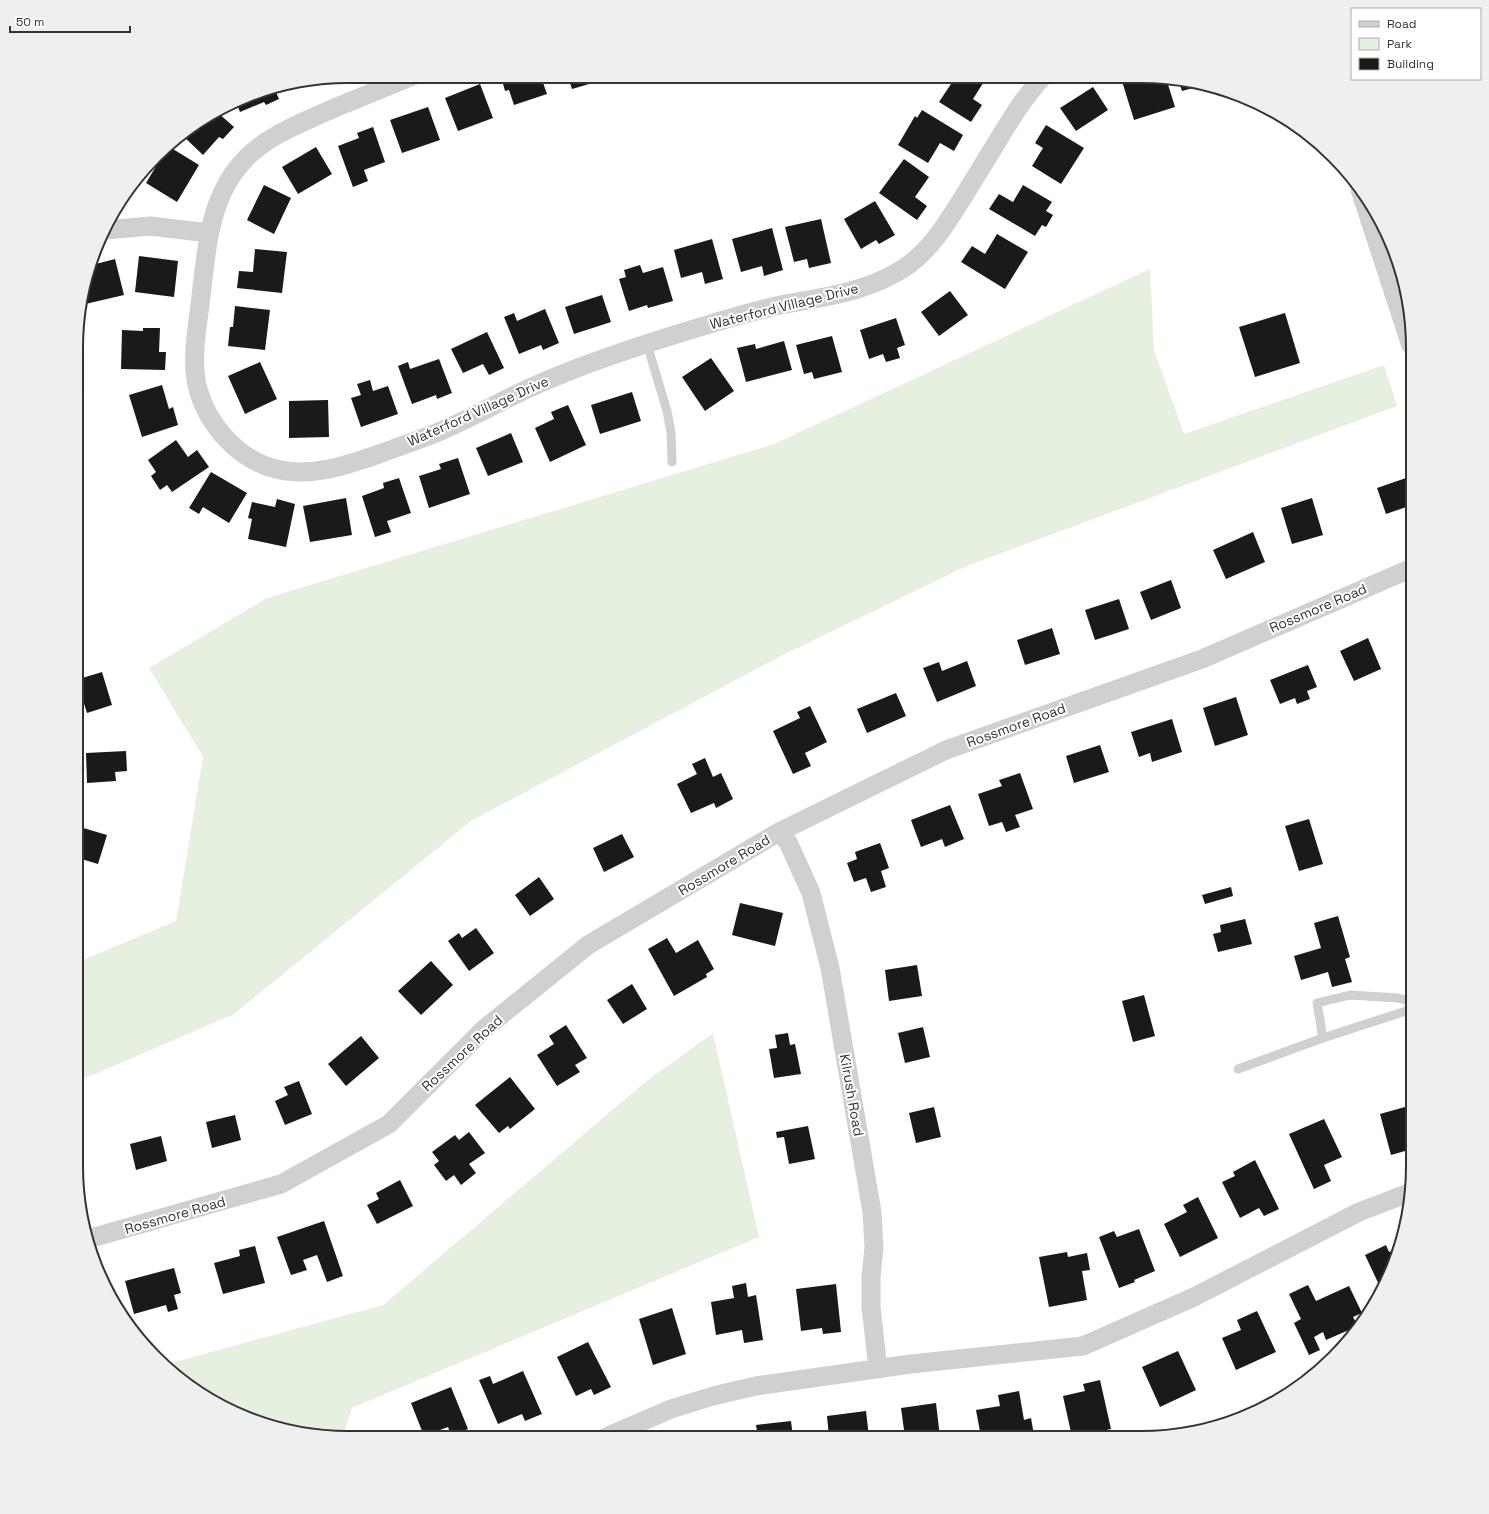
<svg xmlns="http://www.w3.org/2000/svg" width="1489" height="1514" font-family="'Space Grotesk',sans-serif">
	<rect width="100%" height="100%" fill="#fff"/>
	<!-- green -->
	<path fill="#e6f0e1" d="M1150 269 1154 350 1184 434 1384 365 1397 406 967 566 783 655 471 821 234 1014 86 1078 77 1080 78 962 176 921 203 757 149 668 267 598 774 444Z
		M713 1033 759 1237 352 1408 343 1437H330L277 1429 212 1402 168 1370 163 1365 383 1305 644 1083Z"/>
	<!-- building -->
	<path fill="#1a1a1a" d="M512 76 541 77 547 94 514 105 509 90 505 91 502 80Z
		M568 77H613L572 89Z
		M955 78H983L985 80 973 99 982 105 971 122 939 102Z
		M1121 78H1141L1142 83 1157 78H1166L1175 107 1134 120Z
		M1178 79 1196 83 1204 85 1182 91Z
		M480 84 493 118 458 131 445 98Z
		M1093 87 1108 110 1076 131 1060 108Z
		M274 88 279 99 266 105 264 102 240 112 236 102 260 90Z
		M428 107 440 140 402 153 390 120Z
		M922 110 963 135 954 151 940 143 928 163 898 145 915 116 917 118Z
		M216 111 234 127 223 139 219 137 203 155 181 134Z
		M1046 125 1084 148 1061 184 1032 166 1043 148 1035 143Z
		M373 127 385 162 364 170 368 181 353 187 338 146 359 138 357 133Z
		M168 146 199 165 177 202 146 183Z
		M316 147 332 174 298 194 282 167Z
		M904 159 929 177 915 197 927 206 917 220 879 193Z
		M264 185 291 198 274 234 247 220Z
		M1023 185 1052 202 1046 211 1053 215 1046 227 1042 225 1035 236 989 209 999 194 1013 202Z
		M875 201 895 235 879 244 876 240 861 249 844 219Z
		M821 219 831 263 809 268 807 259 794 262 785 227Z
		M772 228 783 270 764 276 762 266 741 272 732 239Z
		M997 234 1028 252 1005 289 961 262 972 246 985 254Z
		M712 239 723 279 705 284 702 272 681 278 674 250Z
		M255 249 287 252 282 293 237 288 239 271 253 272Z
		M139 256 178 261 174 297 135 292Z
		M115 259 124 295 81 305V295L92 265Z
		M640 265 643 273 663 267 673 301 648 308 647 305 629 311 619 279 626 277 624 270Z
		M950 291 968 315 939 336 921 312Z
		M602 295 611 322 574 334 565 307Z
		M235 306 270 310 265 350 228 346 230 327H233Z
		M545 309 559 343 543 350 541 345 519 354 504 317 514 313 517 321Z
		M1285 313 1300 363 1255 377 1239 327Z
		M896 318 905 345 897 348 900 358 886 362 883 354 869 359 860 330Z
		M143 328H160L159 352H166L165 370 121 369 122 330 143 331Z
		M487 332 504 368 489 375 483 364 463 373 451 349Z
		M832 336 842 372 814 379 812 372 804 374 796 345Z
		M784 341 792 370 746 382 737 348 755 344 756 349Z
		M711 358 734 391 705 411 682 377Z
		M439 359 452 393 437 399 436 395 412 404 398 366 408 362 410 369Z
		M260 362 277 399 245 414 228 376Z
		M370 380 373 391 388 386 398 414 361 427 351 398 361 395 357 384Z
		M162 385 169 409 173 407 178 425 142 437 129 395Z
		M632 392 641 421 600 434 591 405Z
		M328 400 329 437 289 438V401Z
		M568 405 586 445 550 462 535 428 554 419 551 412Z
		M511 433 523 462 488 476 476 448Z
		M176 440 188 457 197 450 209 467 172 492 167 485 160 490 151 476 156 472 148 460Z
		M458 458 470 494 429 508 419 476 441 469 439 464Z
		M211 472 247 493 229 523 203 507 199 514 189 508Z
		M399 478 411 513 387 521 391 532 375 537 362 496 384 488 383 483Z
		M1406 478 1412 498V505L1386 514 1377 488Z
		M346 498 352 535 310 542 303 506Z
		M1312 498 1323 535 1292 544 1281 508Z
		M277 499 295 504 286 547 248 539 252 519 248 518 252 502 275 507Z
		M1253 532 1265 562 1226 579 1213 550Z
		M1171 580 1181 608 1151 620 1140 592Z
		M1119 599 1129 629 1095 640 1085 610Z
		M1052 628 1060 654 1025 665 1017 640Z
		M1368 638 1381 669 1354 681 1340 651Z
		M967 661 976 686 937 702 923 668 939 662 942 671Z
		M1308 665 1317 687 1307 691 1310 699 1297 704 1295 698 1280 704 1270 680Z
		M102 672 112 705 87 713 79 688V679Z
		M896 693 906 716 867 733 857 709Z
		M1236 697 1248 735 1215 746 1203 708Z
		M810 706 827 742 805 753 811 766 793 774 773 731 800 718 797 712Z
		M1172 719 1182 752 1152 762 1150 753 1139 757 1131 732Z
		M1100 745 1109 772 1074 783 1066 756Z
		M126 751 127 771 115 772 116 781 87 783 86 753Z
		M705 758 713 777 721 773 733 799 716 808 714 803 691 813 677 784 697 774 692 764Z
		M1020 773 1033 809 1015 815 1020 827 1006 832 1002 822 989 826 978 794 1002 786 999 780Z
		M950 805 964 839 945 847 942 839 921 847 911 820Z
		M1309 819 1323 864 1299 871 1285 826Z
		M80 827 107 835 98 864 78 858V831Z
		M622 834 634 857 604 872 593 848Z
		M880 843 889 868 881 871 886 887 871 892 866 878 854 882 847 863 857 859 855 852Z
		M539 877 554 899 530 916 515 895Z
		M1231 887 1233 896 1205 904 1202 895Z
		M740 903 783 913 775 946 732 935Z
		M1338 916 1350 957 1345 959 1352 982 1332 987 1328 972 1301 980 1294 956 1321 948 1314 923Z
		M1245 919 1252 944 1218 952 1213 934 1221 932 1220 925Z
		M476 928 494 953 469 971 448 941 459 933 462 938Z
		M667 938 676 953 698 940 714 969 706 974 707 977 674 996 648 949Z
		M431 961 453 985 421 1015 398 991Z
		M917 965 922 996 889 1001 885 970Z
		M632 984 647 1009 623 1024 607 1000Z
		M1144 995 1155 1036 1133 1042 1122 1001Z
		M566 1025 587 1058 575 1065 580 1072 557 1086 537 1055 554 1044 549 1036Z
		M923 1027 930 1057 905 1063 898 1033Z
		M788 1033 790 1045 795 1044 801 1074 774 1078 769 1049 777 1048 775 1035Z
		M361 1036 379 1058 346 1086 328 1064Z
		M510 1077 535 1109 510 1129 508 1126 499 1133 475 1105Z
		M299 1081 312 1114 285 1125 275 1101 288 1095 284 1087Z
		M1412 1105V1149L1391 1155 1380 1114Z
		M934 1107 941 1137 916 1143 909 1113Z
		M235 1115 241 1140 212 1148 206 1122Z
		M1324 1119 1342 1157 1324 1165 1331 1181 1314 1189 1289 1134Z
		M808 1126 815 1159 789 1164 784 1137 777 1138 776 1132Z
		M469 1132 485 1153 469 1164 476 1173 461 1185 454 1175 446 1181 434 1165 439 1161 432 1152 455 1135 459 1140Z
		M161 1136 167 1161 136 1170 130 1144Z
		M1255 1160 1279 1209 1264 1216 1259 1208 1240 1218 1222 1182 1235 1176 1233 1172Z
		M400 1180 413 1206 377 1224 367 1205 379 1199 376 1193Z
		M1198 1197 1218 1238 1180 1257 1164 1224 1187 1212 1183 1205Z
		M324 1221 343 1276 327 1282 317 1255 303 1260 307 1270 291 1275 277 1237Z
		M1139 1229 1155 1271 1134 1280 1135 1282 1119 1288 1099 1237 1114 1231 1117 1237Z
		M1386 1245 1389 1252 1400 1247 1382 1291 1365 1255Z
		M255 1246 265 1283 223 1294 214 1263 240 1256 239 1250Z
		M1067 1252 1068 1257 1087 1253 1090 1270 1082 1271 1087 1300 1049 1307 1039 1257Z
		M174 1268 181 1293 174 1295 178 1309 168 1312 166 1305 134 1314 125 1281Z
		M746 1283 748 1297 756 1295 763 1340 744 1343 742 1330 716 1335 711 1302 734 1298 732 1286Z
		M836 1284 841 1332 823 1334 822 1328 801 1331 796 1289Z
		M1308 1285 1316 1301 1349 1286 1362 1313 1353 1317 1358 1326 1326 1340 1323 1332 1314 1337 1320 1350 1309 1355 1294 1323 1301 1319 1289 1294Z
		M672 1308 686 1354 653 1365 639 1319Z
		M1257 1311 1276 1352 1236 1370 1222 1338 1241 1330 1237 1320Z
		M588 1342 611 1387 594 1395 591 1389 576 1396 557 1357Z
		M1178 1351 1196 1390 1160 1407 1142 1367Z
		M523 1371 542 1414 525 1421 522 1414 498 1424 479 1380 490 1376 493 1384Z
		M1100 1380 1111 1429 1072 1437 1063 1396 1085 1391 1083 1384Z
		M451 1387 468 1429 451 1435 448 1427 424 1436 411 1403Z
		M1019 1391 1024 1420 1031 1418 1034 1435 1022 1437H981L976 1410 1000 1406 998 1395Z
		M936 1403 940 1437H905L901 1408Z
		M866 1411 869 1437H829L827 1416Z
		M791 1421 793 1437H758L756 1425Z
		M710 1434 711 1437H700Z"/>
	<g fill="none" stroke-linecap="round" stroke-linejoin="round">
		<!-- service -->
		<path stroke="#d0d0d0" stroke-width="9" d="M647 344 667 411 671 432 672 462
			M1323 1038 1317 1003 1350 995 1398 998 1412 1002
			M1238 1069 1323 1038 1412 1009"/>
		<!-- minor -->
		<path stroke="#d0d0d0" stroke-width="19" d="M413 76C379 90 345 103 312 118 285 130 259 142 240 165 230 176 223 190 218 203 207 233 205 264 201 296 198 326 190 360 198 389 208 426 239 460 276 469 313 478 347 465 382 453 400 446 419 440 436 433 477 416 514 393 555 377 610 354 669 336 727 319 743 314 760 310 776 306 821 297 868 293 907 266 931 249 947 223 962 199 975 178 987 158 1000 137 1013 116 1025 96 1042 78
			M106 230 150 226 209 233
			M779 832 788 842 811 893 830 968 872 1212 874 1248 871 1277V1307L878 1369
			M88 1239 281 1184 389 1124 484 1029 588 945 779 832 946 750 1202 659 1412 568
			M606 1437 671 1409 713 1396 756 1386 911 1364 1083 1346 1194 1297 1359 1212 1411 1192"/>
		<!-- tertiary -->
		<path stroke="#d0d0d0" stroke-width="22" d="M1362 191 1412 344"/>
	</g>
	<g text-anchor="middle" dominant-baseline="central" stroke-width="4" stroke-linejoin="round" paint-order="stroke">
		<!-- street labels -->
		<g font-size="14" fill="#333" stroke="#fff">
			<text transform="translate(784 306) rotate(-14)">Waterford Village Drive</text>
			<text transform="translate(478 411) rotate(-24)">Waterford Village Drive</text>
			<text transform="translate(1318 608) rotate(-23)">Rossmore Road</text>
			<text transform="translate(1016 725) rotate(-20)">Rossmore Road</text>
			<text transform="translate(724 865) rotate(-31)">Rossmore Road</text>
			<text transform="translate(462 1053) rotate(-43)">Rossmore Road</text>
			<text transform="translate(852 1095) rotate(80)">Kilrush Road</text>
			<text transform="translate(175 1215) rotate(-16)">Rossmore Road</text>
		</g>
	</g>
	<!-- crop -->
	<path d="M0 0H1489V1514H0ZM348 83H1141A265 265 0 0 1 1406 348V1166A265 265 0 0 1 1141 1431H348A265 265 0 0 1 83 1166V348A265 265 0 0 1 348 83Z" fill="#efefef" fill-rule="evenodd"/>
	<path fill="none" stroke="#333" stroke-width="2" d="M348 83H1141A265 265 0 0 1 1406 348V1166A265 265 0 0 1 1141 1431H348A265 265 0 0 1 83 1166V348A265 265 0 0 1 348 83Z"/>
	<!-- legend -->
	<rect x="1351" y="8" width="130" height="72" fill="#ffffff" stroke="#adadad"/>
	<rect x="1359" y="21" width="20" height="6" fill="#d0d0d0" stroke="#adadad"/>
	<text x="1387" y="28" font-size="12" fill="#333333">Road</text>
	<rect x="1359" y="38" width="20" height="12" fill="#e6f0e1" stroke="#adadad"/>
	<text x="1387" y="48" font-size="12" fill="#333333">Park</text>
	<rect x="1359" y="58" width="20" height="12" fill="#1a1a1a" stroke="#adadad"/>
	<text x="1387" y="68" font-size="12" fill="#333333">Building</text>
	<!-- scale -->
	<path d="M10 26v6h120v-6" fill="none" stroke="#333333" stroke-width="2"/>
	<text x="16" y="26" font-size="12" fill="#333333" stroke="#ffffff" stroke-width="3" paint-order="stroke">50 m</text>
</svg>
